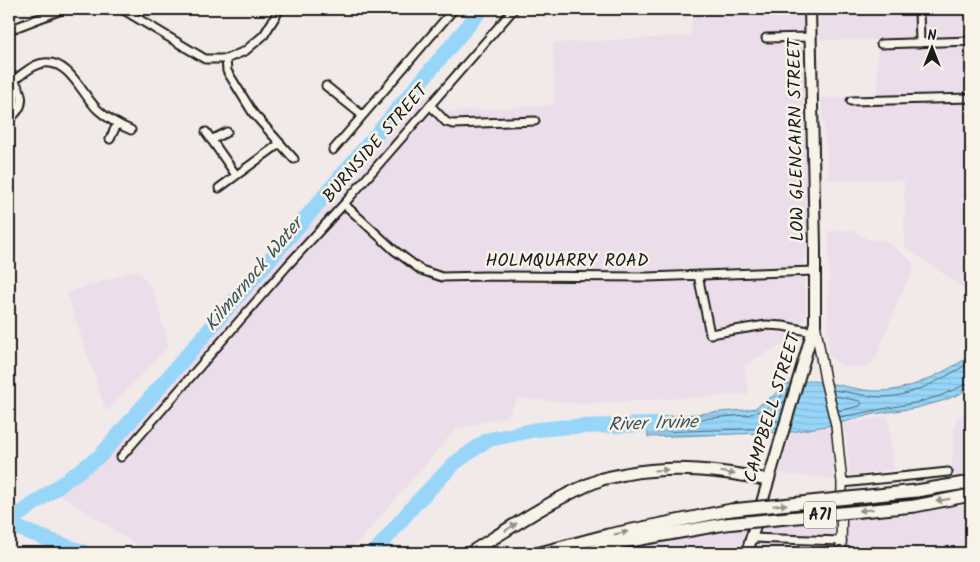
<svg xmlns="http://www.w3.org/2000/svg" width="980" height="562" font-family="Kalam,sans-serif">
	<defs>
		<pattern id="water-rules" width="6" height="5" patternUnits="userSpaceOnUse" patternTransform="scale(1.25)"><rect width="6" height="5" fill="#98d6f9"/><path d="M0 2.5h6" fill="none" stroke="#82b7d5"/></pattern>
	</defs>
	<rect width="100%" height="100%" fill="#f2e9e9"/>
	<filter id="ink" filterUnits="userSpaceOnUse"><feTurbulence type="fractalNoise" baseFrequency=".02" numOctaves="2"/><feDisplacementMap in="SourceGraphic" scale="10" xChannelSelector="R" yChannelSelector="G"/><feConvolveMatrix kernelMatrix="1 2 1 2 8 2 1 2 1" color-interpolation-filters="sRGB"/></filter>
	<g filter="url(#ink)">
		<!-- built -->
		<path fill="#ecddea" d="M693 9H802L808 249 803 260 806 315 792 343 779 346 744 365 749 394 582 404 518 398 507 416 456 429 349 553H172L137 545 59 494 422 94 448 112 555 105 553 43 690 36Z
			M819 9H971V293L905 247 904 180H829L821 98 878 96 877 40H820Z
			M853 230 868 240H884L913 262 914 268 899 299 876 357 867 368 842 366 828 355 829 231Z
			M138 270 153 290 169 346 106 412 67 293Z
			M971 407V477L951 480 954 427 957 419Z
			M888 416 894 469 850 475 846 434 842 424Z
			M832 425 833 480H827L822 477 779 474 791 432Z
			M971 505V553H606L631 545 748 527Z"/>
		<!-- water -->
		<path fill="url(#water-rules)" stroke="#668ca1" d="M971 356V385L960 394 942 401 916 408 874 414 832 425 791 432 648 437 647 418 745 410 755 408 776 394 784 384C793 385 802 381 811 381 828 382 846 387 864 390 904 396 938 375 971 356Z"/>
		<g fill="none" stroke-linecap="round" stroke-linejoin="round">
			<!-- shore -->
			<path stroke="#4e6674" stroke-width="1" d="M833 390C850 392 867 397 884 397 915 396 945 377 971 362
				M835 396 860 401 862 403 860 406 838 411
				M840 417 915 403 940 396 971 382
				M779 421 761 422 759 420 786 400
				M778 428 655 432 653 430 652 425 655 423 746 415C758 413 771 407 780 398 783 393 783 391 789 389"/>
			<!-- river -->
			<path stroke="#98d6f9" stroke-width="15" d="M9 522 101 455 321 200 482 9
				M9 525 86 553
				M374 553 415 504 455 463 487 440 534 430 563 427 668 424"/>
			<!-- minor casing -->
			<g stroke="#1c1c1c" stroke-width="11">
				<path id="minor" d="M122 9 205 59H226L245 51 264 35 280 9
					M919 9 920 43
					M9 30 64 9
					M766 38 810 37
					M881 44 971 41
					M226 59 227 71 253 113 294 159
					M9 73C22 90 29 105 9 119
					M14 80C23 74 33 64 44 63 70 60 82 95 98 110 108 119 119 125 131 130
					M326 86 362 115
					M851 101 971 98
					M430 105 446 122 453 124 535 121
					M206 132 236 175
					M110 139 117 124
					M211 140 227 132
					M333 150 454 9
					M219 188 279 144
					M344 204 394 250 421 270 442 277 486 276 648 277 815 271
					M698 275 710 334 766 325 783 326 813 332
					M121 457 288 265 344 204 514 9
					M842 483 948 472
					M752 538 842 541"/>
			</g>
			<!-- tertiary casing -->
			<g stroke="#1c1c1c" stroke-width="12">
				<path id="tertiary" d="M815 323 825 380 836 425 842 483 841 553"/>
			</g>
			<!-- secondary casing -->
			<g stroke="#1c1c1c" stroke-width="14">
				<path id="secondary" d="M747 553 815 323V248L810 9"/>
			</g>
			<!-- primary casing -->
			<g stroke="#1c1c1c" stroke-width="15">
				<path id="primary" d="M916 491 971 482
					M915 506 971 495
					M470 553C513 526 555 497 602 479 609 477 617 476 625 474 673 465 720 470 768 480
					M540 553 608 535 731 510
					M585 553 618 543 725 524"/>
			</g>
			<!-- minor -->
			<use href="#minor" stroke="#f7f3e8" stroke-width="7"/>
			<!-- tertiary -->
			<use href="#tertiary" stroke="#f7f3e8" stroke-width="9"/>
			<!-- secondary -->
			<use href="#secondary" stroke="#f7f3e8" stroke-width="10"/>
			<!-- primary -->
			<use href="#primary" stroke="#f7f3e8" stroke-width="11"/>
			<!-- primary-bridge casing -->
			<g stroke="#1c1c1c" stroke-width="15" stroke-linecap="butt">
				<path id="primary-bridge" d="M731 510 916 491
					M725 524 915 506"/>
			</g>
			<!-- primary-bridge -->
			<use href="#primary-bridge" stroke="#f7f3e8" stroke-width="11"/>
		</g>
		<!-- one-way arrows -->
		<defs><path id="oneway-solid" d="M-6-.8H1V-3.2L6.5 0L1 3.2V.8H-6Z" transform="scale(1.25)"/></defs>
		<g fill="#94928c">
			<use href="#oneway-solid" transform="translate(661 470) rotate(-3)"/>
			<use href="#oneway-solid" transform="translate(728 473) rotate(10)"/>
			<use href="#oneway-solid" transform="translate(943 500) rotate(170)"/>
			<use href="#oneway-solid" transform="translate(780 505) rotate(-6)"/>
			<use href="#oneway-solid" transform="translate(866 510) rotate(174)"/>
			<use href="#oneway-solid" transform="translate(511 527) rotate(-33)"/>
			<use href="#oneway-solid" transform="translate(621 533) rotate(-12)"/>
		</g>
	</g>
	<g text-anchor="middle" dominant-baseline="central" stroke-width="5" stroke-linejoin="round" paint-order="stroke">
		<!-- shield labels -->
		<rect fill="#f7f3e8" stroke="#5e5c59" stroke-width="1" x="804" y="501.5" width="32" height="27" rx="4"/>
		<g font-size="16" font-weight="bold" fill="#1c1c1c">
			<text x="820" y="515">A71</text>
		</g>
		<!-- street labels -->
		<g font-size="18" fill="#1c1c1c" stroke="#f7f3e8">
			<text transform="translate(797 140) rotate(-91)">LOW GLENCAIRN STREET</text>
			<text transform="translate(376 144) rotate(-49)">BURNSIDE STREET</text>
			<text x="567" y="261">HOLMQUARRY ROAD</text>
			<text transform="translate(773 408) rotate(-73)">CAMPBELL STREET</text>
		</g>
		<!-- water labels -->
		<g font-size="19" font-style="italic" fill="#41545e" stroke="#f7f3e8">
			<text transform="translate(254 275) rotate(-50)">Kilmarnock Water</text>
			<text transform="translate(653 424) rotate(-2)">River Irvine</text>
		</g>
	</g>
	<!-- margin -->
	<rect width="980" height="562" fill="none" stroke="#f7f3e8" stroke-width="30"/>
	<rect x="15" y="15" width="950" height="532" fill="none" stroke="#1c1c1c" stroke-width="2" filter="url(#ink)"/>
	<!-- north arrow -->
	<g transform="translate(932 48)" stroke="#f7f3e8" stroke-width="4" paint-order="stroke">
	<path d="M0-4L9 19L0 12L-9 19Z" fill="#1c1c1c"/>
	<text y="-8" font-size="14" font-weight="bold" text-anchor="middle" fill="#1c1c1c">N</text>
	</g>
</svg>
